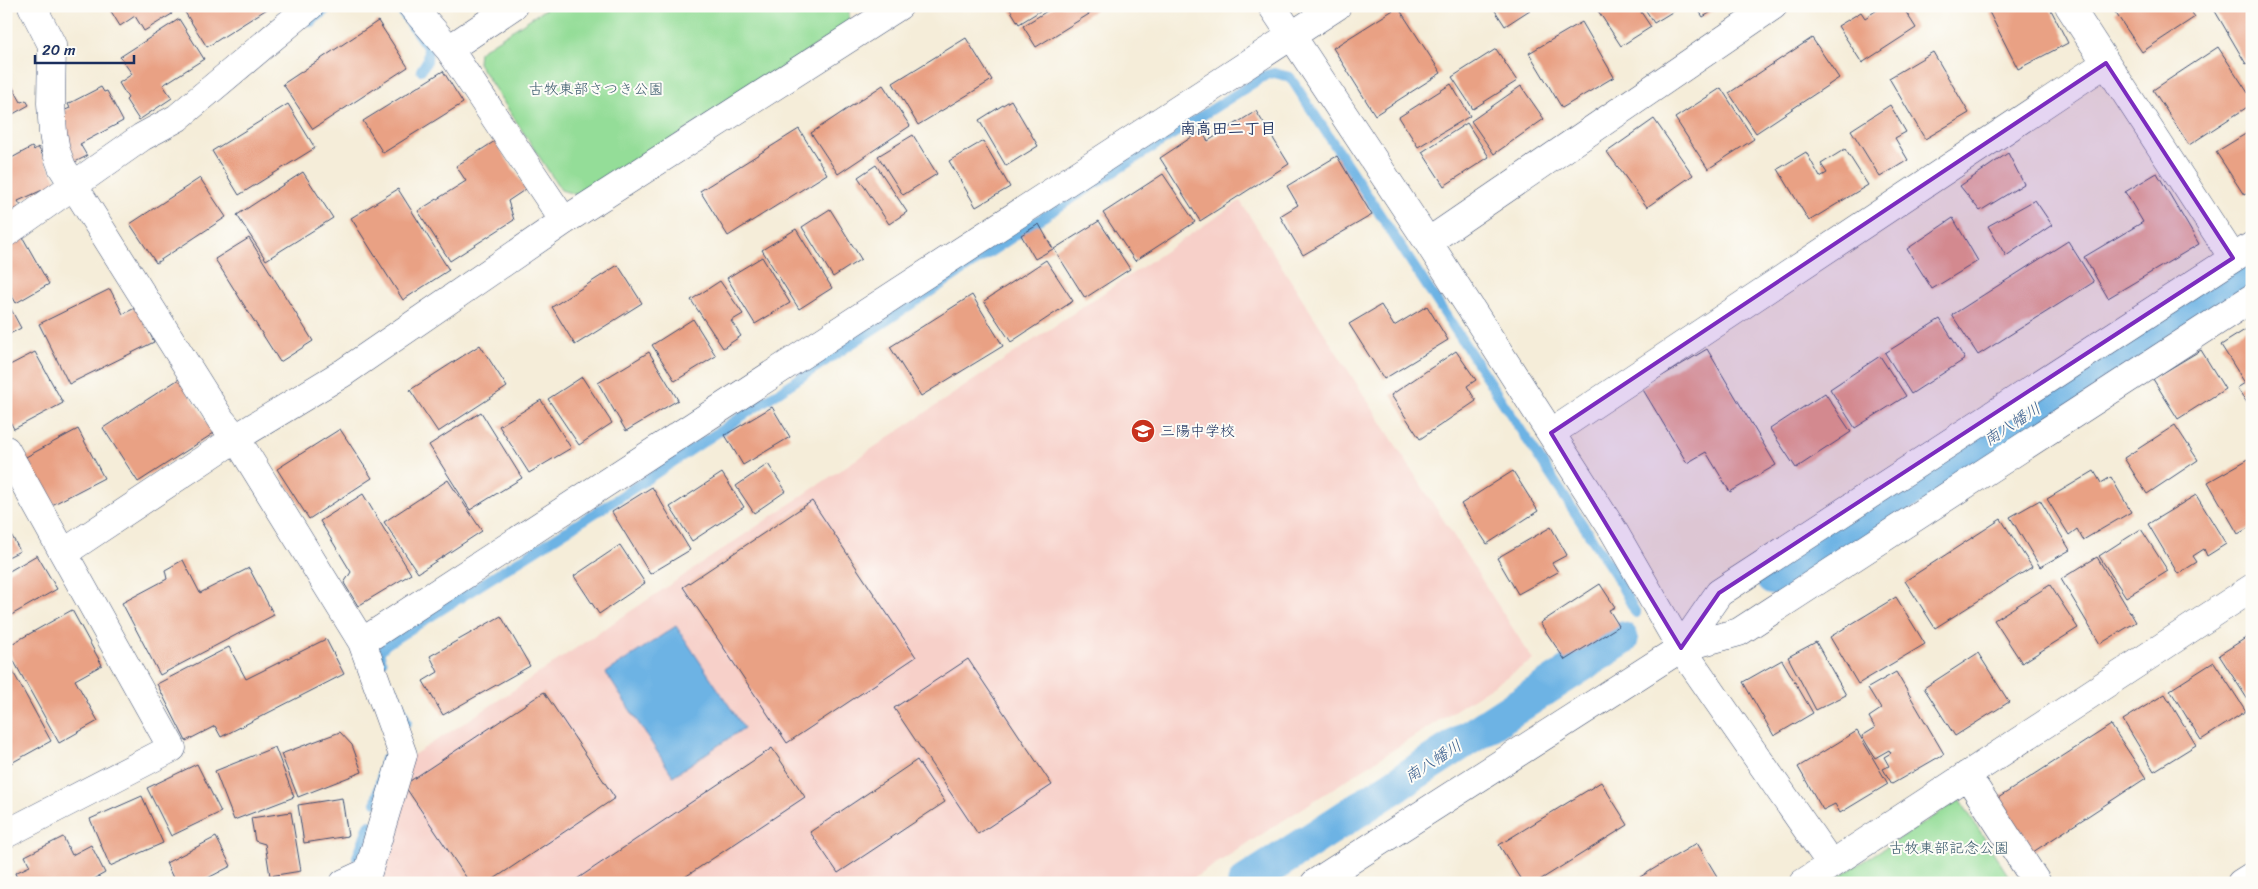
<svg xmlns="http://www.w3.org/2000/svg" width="2258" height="889" font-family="Sriracha,'Klee One',sans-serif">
	<rect width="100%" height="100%" fill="#fdfcf7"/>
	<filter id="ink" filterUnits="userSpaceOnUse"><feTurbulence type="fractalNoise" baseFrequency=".02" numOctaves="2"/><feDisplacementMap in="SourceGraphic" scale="10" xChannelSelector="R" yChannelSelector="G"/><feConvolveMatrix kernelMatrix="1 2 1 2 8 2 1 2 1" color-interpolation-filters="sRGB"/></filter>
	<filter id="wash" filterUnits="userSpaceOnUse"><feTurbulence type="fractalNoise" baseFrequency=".0096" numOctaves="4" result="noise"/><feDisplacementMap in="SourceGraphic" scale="20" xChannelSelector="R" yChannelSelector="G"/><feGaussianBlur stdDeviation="1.12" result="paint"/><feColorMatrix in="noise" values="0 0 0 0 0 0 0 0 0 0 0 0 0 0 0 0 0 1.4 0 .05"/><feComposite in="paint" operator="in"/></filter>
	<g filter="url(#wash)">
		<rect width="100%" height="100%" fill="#f5edd9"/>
		<!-- built -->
		<path fill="#f7d0c9" d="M1240 201 1533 660 1186 883H379L410 757 469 720Z"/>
		<!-- green -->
		<path fill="#94dd98" stroke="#58867b" d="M550 6H849V24L584 197 561 190 478 63 479 52Z
			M1960 800 2013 883H1829Z"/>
		<!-- water -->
		<path fill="#6db3e4" stroke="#4471a1" d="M676 626 744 728 673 776 606 673Z"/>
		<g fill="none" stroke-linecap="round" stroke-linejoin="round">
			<!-- stream -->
			<path stroke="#6db3e4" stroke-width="10" d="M398 6 428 48 427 61 421 70
				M311 22 330 6
				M382 662 379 652 387 644 614 501 1057 208 1266 75 1274 73 1290 77 1615 574 1636 613
				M394 692 407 722
				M376 802 385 759
				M357 857 369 825"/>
			<!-- canal -->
			<path stroke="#6db3e4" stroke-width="35" d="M1773 578 2252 271
				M1245 883 1621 639"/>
		</g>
		<g id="blocks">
			<!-- building -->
			<path fill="#e9a184" d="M102 6H167L172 14 144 31 135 16 120 26 109 8 105 10Z
				M181 6H266L267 9 207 47Z
				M1008 6H1048L1019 24Z
				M1055 6H1102L1036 47 1023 26Z
				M1492 6H1536L1505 26Z
				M1595 6H1637L1651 27 1621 46Z
				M1643 6H1682L1654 23Z
				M1696 6H1721L1703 17Z
				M1883 6H1902L1916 28 1862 63 1838 26 1861 12 1865 18Z
				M1986 6H2049L2068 43 2018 69Z
				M2123 6H2187L2195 17 2142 52 2115 12Z
				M2212 6H2252V60L2246 64Z
				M1398 7 1441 73 1375 115 1333 48Z
				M179 19 204 59 163 85 172 98 139 120 126 100 128 98 119 83 132 74 120 57Z
				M378 21 408 67 313 129 283 84Z
				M1582 22 1614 77 1562 108 1529 53Z
				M966 38 992 80 918 125 893 83Z
				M1812 38 1839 78 1756 133 1729 93Z
				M2218 47 2252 99V104L2189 145 2153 90Z
				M1496 49 1517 81 1473 109 1452 77Z
				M1933 52 1969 113 1925 139 1889 78Z
				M443 71 463 103 383 153 363 121Z
				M6 75 21 102 26 100 29 105 6 118Z
				M1451 84 1470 116 1418 147 1399 117Z
				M883 85 910 126 838 174 811 133Z
				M1521 86 1544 119 1494 154 1471 121Z
				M101 87 104 92 107 91 123 121 80 144 87 156 71 164 62 118 66 115 63 111 70 108 68 104Z
				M1721 88 1754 139 1708 169 1675 118Z
				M1011 100 1038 146 1006 166 979 120Z
				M288 104 315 148 239 195 212 151Z
				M1890 105 1906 132 1895 138 1908 160 1880 177 1851 130Z
				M1256 111 1289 164 1200 221 1160 158 1201 131 1208 141Z
				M1654 119 1693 175 1647 207 1607 152Z
				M1467 123 1489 157 1444 186 1422 152Z
				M799 129 827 174 728 236 700 191Z
				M2252 130V191L2244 195 2216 152Z
				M913 135 937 174 903 195 878 156Z
				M495 141 526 189 508 201 514 220 450 261 418 211 466 181 456 166Z
				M983 141 1010 187 976 207 949 161Z
				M32 147 34 150 38 147 58 183 18 201 21 206 6 214V161Z
				M1845 149 1868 185 1809 221 1778 169 1806 152 1820 177 1827 173 1821 164Z
				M2008 153 2024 184 1980 211 1960 186Z
				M1337 156 1372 215 1303 255 1280 216 1298 205 1287 186Z
				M876 165 907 212 889 224 858 177Z
				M303 172 333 218 266 260 237 215Z
				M2157 173 2199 244 2108 298 2084 257 2143 222 2125 192Z
				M1163 174 1195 222 1135 261 1103 213Z
				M200 178 226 217 156 263 130 224Z
				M398 189 449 270 403 300 351 218Z
				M2035 200 2052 225 2006 256 1988 226Z
				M830 209 861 259 833 277 802 227Z
				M1953 218 1978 261 1932 289 1907 249Z
				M1099 221 1130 269 1085 298 1054 249Z
				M1039 224 1053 249 1035 259 1021 235Z
				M796 229 832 288 799 309 762 250Z
				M23 238 49 284 16 303 6 286V248Z
				M249 238 313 341 280 362 215 259Z
				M2068 241 2094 282 1978 355 1952 315Z
				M762 257 790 303 755 324 727 278Z
				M1046 260 1073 301 1011 342 984 301Z
				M618 265 642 303 575 345 552 307Z
				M720 281 743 314 731 321 741 336 723 348 691 300Z
				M110 289 123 314 137 307 154 342 69 384 39 324Z
				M972 295 1003 346 921 396 890 347Z
				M6 300 21 328 6 336Z
				M1381 305 1394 326 1427 306 1448 340 1384 379 1349 324Z
				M693 319 716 356 675 381 652 345Z
				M1940 319 1965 359 1911 394 1885 353Z
				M2248 328 2252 333V410L2237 388 2245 383 2221 345Z
				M480 345 507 387 438 432 410 390Z
				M1707 349 1776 465 1730 492 1706 452 1687 463 1642 388Z
				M2201 350 2225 389 2178 419 2153 379Z
				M1456 351 1476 380 1467 386 1476 401 1420 439 1391 395Z
				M35 352 63 403 14 429 6 414V367Z
				M649 352 678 400 626 431 598 383Z
				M1880 356 1906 396 1855 428 1830 389Z
				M582 377 612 423 579 445 548 399Z
				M179 379 214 433 138 482 103 428Z
				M1825 393 1851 432 1796 468 1770 429Z
				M541 400 571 448 529 473 499 426Z
				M772 407 790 437 743 465 725 435Z
				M481 412 522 478 470 510 429 445Z
				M2175 425 2198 460 2147 494 2124 458Z
				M78 429 104 478 50 506 24 458Z
				M340 429 372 478 309 519 277 469Z
				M2252 457V526L2238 534 2208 482Z
				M768 464 786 491 754 513 736 486Z
				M1513 471 1538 511 1487 544 1461 504Z
				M2094 471 2101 483 2111 477 2131 512 2083 540 2077 529 2069 535 2047 499Z
				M722 473 744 507 692 541 670 507Z
				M448 480 482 531 418 573 384 522Z
				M652 487 690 550 650 574 612 512Z
				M363 494 411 574 358 606 344 583 351 572 320 521Z
				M2196 495 2226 544 2207 556 2204 549 2193 556 2197 562 2178 574 2148 524Z
				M2040 500 2070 550 2040 567 2010 517Z
				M812 501 916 657 787 743 683 587Z
				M2001 519 2032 567 1935 628 1905 581Z
				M6 525 20 551 6 558Z
				M1551 527 1567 555 1552 563 1558 572 1518 594 1497 558Z
				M2141 529 2168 571 2126 597 2099 556Z
				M620 545 645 583 599 614 574 576Z
				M37 555 57 589 6 618V573Z
				M2097 557 2136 622 2100 644 2061 579Z
				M183 560 200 593 249 568 274 615 160 675 122 603 167 579 165 570Z
				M1600 584 1615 607 1609 610 1619 626 1565 660 1540 623Z
				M2050 585 2078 628 2022 663 1994 620Z
				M1896 597 1925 644 1858 684 1830 637Z
				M72 610 102 665 75 680 98 721 59 743 6 647Z
				M501 616 530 666 443 715 423 681 438 672 430 656Z
				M2252 634V702L2250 703 2219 655Z
				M326 639 344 674 221 737 215 726 186 741 157 684 229 647 246 679Z
				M1816 642 1846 695 1816 710 1788 657Z
				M1978 653 2009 702 1955 736 1924 688Z
				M6 659 51 741 6 766Z
				M968 659 1052 785 978 834 894 708Z
				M1782 660 1813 713 1774 736 1743 682Z
				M2214 662 2246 711 2201 740 2170 690Z
				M1896 672 1944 754 1892 784 1883 769 1889 766 1884 757 1891 753 1889 750 1875 758 1862 736 1875 728 1869 717 1881 709 1868 688Z
				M544 692 615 798 488 883H470L404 785Z
				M2165 694 2196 745 2154 771 2123 720Z
				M2111 725 2146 778 2030 854 1995 800Z
				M1857 731 1888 784 1840 813 1835 804 1823 810 1798 767Z
				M340 732 352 745 362 772 298 797 281 754Z
				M275 747 294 797 234 820 215 771Z
				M772 748 805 797 676 883H571Z
				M917 760 945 802 838 873 810 832Z
				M197 764 221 812 171 836 147 788Z
				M1601 782 1628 825 1535 883H1523L1499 845Z
				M142 796 163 843 110 866 90 819Z
				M342 798 348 836 304 843 298 805Z
				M291 812 301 871 270 876 265 844 255 841 251 818Z
				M63 837 72 855 91 845 105 873 87 883H19L15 873 30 866 25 856Z
				M216 837 231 866 206 879 208 883H168L174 880 166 863Z
				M1697 843 1721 883H1637L1635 880Z"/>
		</g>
	</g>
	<g filter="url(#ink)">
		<use href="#blocks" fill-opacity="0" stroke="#3c4c70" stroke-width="1"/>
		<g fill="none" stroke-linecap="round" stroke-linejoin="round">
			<!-- minor casing -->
			<g stroke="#3c4c70" stroke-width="29">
				<path id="minor" d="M32 6 52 45 51 103 53 133 56 151 62 167 221 420 236 438 362 642 403 755 368 872 344 883
					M412 6 449 49 564 221
					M1272 6 1428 242 1613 530 1681 648 1831 864
					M2069 6 2233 258
					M449 49 513 6
					M6 233 142 137 177 118 310 6
					M1428 242 1773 6
					M1551 433 2106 63
					M6 450 172 748 6 834
					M65 552 236 438 343 373 564 221 899 6
					M362 642 1337 6
					M1681 648 1719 593 2252 246
					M1967 775 2037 883
					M1315 883 1681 648 1739 632 2252 298
					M1803 883 2252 588
					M2241 883 2252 876"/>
			</g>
			<!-- minor -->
			<use href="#minor" stroke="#fff" stroke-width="28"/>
		</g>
	</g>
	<!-- marked area -->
	<path fill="#7b2cbf" fill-opacity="0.2" stroke="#7b2cbf" stroke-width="4" stroke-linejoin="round" d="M2106 63 2233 258 1719 593 1681 648 1551 433Z"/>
	<!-- icons -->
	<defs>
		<g id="school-disc" transform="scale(1.25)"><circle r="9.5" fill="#c8321e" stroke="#fdfcf7"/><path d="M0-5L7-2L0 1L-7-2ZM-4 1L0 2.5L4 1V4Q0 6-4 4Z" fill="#fff"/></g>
	</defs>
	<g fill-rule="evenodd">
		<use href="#school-disc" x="1143" y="431"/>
	</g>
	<g text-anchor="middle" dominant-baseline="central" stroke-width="4" stroke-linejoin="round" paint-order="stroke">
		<!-- park labels -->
		<g font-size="15" fill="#395a6c" stroke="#fdfcf7">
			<text x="596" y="89">古牧東部さつき公園</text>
			<text x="1949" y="848">古牧東部記念公園</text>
		</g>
		<!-- poi labels -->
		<g font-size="15" fill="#1b2f5e" stroke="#fdfcf7" text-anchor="start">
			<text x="1160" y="431">三陽中学校</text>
		</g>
		<!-- neighbourhood labels -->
		<g font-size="16" font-weight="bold" fill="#1b2f5e" stroke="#fdfcf7">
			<text x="1228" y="128">南高田二丁目</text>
		</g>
		<!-- water labels -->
		<g font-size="16" font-style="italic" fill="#385d8d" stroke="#fdfcf7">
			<text transform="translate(2012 424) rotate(-33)">南八幡川</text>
			<text transform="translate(1433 761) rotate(-33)">南八幡川</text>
		</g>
	</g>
	<!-- margin -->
	<rect width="2258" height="889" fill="none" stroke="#fdfcf7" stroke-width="25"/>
	<!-- scale -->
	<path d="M35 55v8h99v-8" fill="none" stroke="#1b2f5e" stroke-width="2.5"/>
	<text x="42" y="55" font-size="15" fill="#1b2f5e" stroke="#fdfcf7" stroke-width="4" paint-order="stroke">20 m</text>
</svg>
